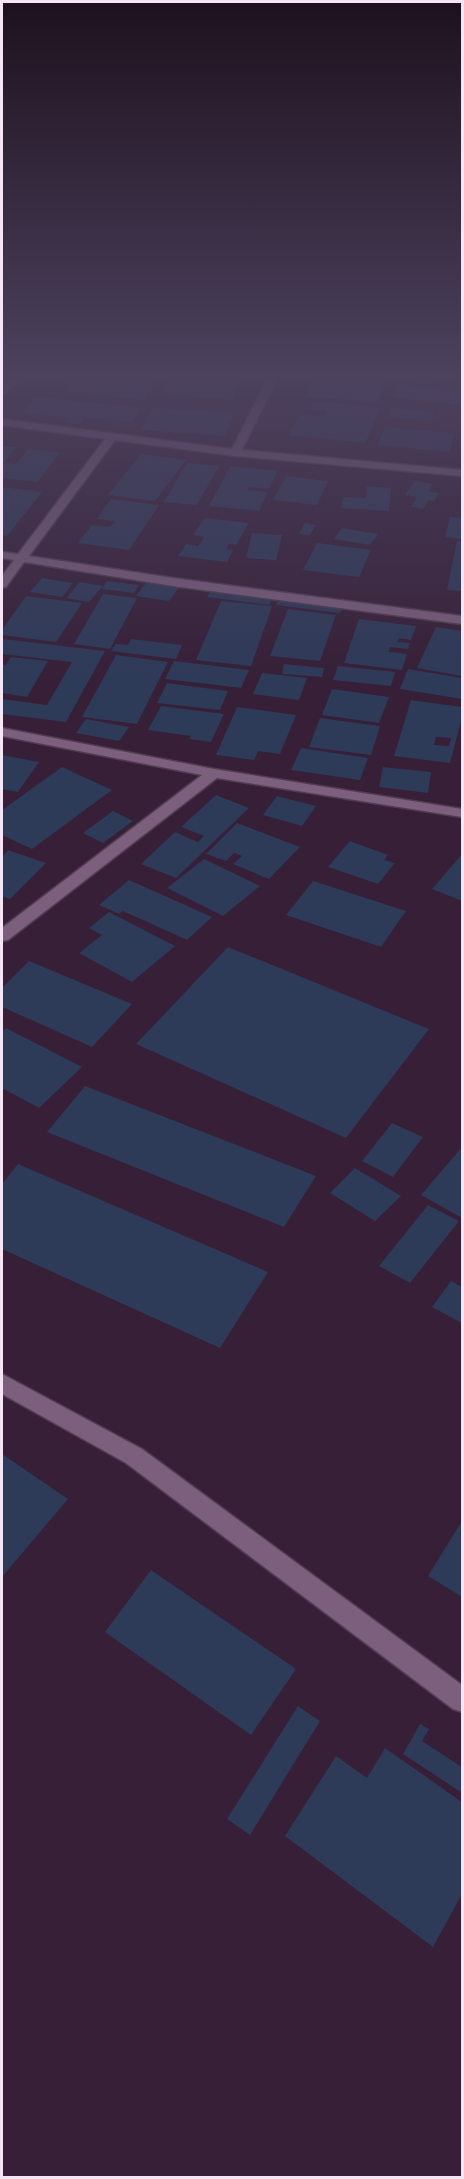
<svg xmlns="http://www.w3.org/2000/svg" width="464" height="2179" font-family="Commissioner,sans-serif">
	<rect width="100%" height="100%" fill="#361f37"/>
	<!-- building -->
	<path fill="#2d3a58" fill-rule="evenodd" d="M74 379H111L155 384 144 400 64 392Z
		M172 379H214L241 381 231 400 162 394Z
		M312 379H332L384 383 378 402 306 397Z
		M398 379H431L429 384Z
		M400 385 462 392V405L394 398Z
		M34 397 141 408 133 422 84 418 81 424 62 423 66 417 23 414Z
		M314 401 381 408 365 443 288 435 300 414 324 417 327 410 310 409Z
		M152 408 234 413 225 436 141 430Z
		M392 408 434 412 432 421 389 417Z
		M384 427 454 433 450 452 378 445Z
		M2 446 16 447 4 463 16 464 28 449 60 452 38 482 2 478Z
		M141 454 186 460 155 501 108 495Z
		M187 463 219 466 197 505 164 502Z
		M230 466 278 471 269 489 249 487 247 490 268 492 259 511 209 506Z
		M286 476 328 481 317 505 273 500Z
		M414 481 433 484 428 491 439 493 434 501 429 500 423 509 411 507 417 497 405 495Z
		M367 486 391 488 389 511 341 508 343 497 366 498Z
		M2 487 42 492 7 536 2 535Z
		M111 499 159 505 129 550 78 543 92 525 110 527 115 521 97 519Z
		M450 517 462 518V539L445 537Z
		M205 518 249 523 236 545 229 544 226 549 233 550 227 562 178 556 186 544 198 546 204 537 193 535Z
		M305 523 316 525 310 535 299 534Z
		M342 528 378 534 370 545 334 539Z
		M252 533 282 535 276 560 246 558Z
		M457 541 462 542V591L447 590Z
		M317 543 371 550 359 577 303 570Z
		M42 578 73 583 62 597 30 592Z
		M148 580 181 585 169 601 136 596Z
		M107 581 139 585 134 593 102 589Z
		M80 582 103 586 89 602 66 598Z
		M212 589 273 597 269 605 207 597Z
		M103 594 137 598 110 649 74 644Z
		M26 596 82 603 56 642 2 635V630Z
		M280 597 343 605 340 613 276 605Z
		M221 601 272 606 251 666 196 660Z
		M288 609 336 615 320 661 270 656Z
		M359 619 416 626 411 640 399 638 397 642 410 643 408 649 390 647 389 652 407 654 402 670 344 663Z
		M436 627 462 631V676L417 668Z
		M3 639 105 651 66 722 2 714V699L47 705 72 662 2 654Z
		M131 639 182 645 176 659 111 651 116 644 128 645Z
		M116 655 168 662 137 724 82 717Z
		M11 657 48 661 27 697 2 693V664L6 665Z
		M174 661 249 670 241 688 165 679Z
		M284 664 324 668 322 677 282 674Z
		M338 666 395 672 391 686 333 680Z
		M408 669 462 678V699L400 689Z
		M262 673 307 678 299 700 253 694Z
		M167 683 228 691 220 710 157 703Z
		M332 689 389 697 379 723 322 715Z
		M411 700 462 707V717L450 763 394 756ZM436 737 451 738 449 746 434 745Z
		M161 706 224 714 211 742 189 739 191 736 148 730Z
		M237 707 296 715 280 754 258 751 254 760 216 755Z
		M320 718 380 726 371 755 309 747Z
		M86 719 129 727 119 741 76 733Z
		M301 748 368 758 360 780 291 770Z
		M2 755 39 762 18 792 2 789Z
		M62 767 112 790 32 849 2 835V810Z
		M383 767 431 772 428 793 379 787Z
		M216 795 249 808 176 878 141 864 175 832 198 842 204 836 181 827Z
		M277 796 316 806 302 826 263 815Z
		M113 811 133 821 103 843 83 833Z
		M237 823 300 847 269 879 233 864 242 856 234 853 226 861 206 854Z
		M350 841 388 855 384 860 395 863 378 884 328 867Z
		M8 850 46 863 10 899 2 896V857Z
		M462 854V901L432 889Z
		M204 859 260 886 223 916 167 888Z
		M129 880 212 917 187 940 123 911 119 914 99 905Z
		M313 881 406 911 381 947 286 915Z
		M109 912 175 946 132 982 79 953 102 935 89 928Z
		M228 947 429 1029 346 1138 136 1044Z
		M29 961 132 1004 92 1047 2 1007V988Z
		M6 1028 82 1067 39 1108 2 1088V1032Z
		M85 1086 316 1176 284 1227 47 1132Z
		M392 1123 423 1137 393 1177 362 1161Z
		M462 1147V1218L421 1195Z
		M18 1164 268 1272 220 1348 2 1249V1184Z
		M355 1168 401 1196 375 1221 330 1193Z
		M428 1205 459 1221 410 1283 379 1266Z
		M451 1281 462 1287V1323L432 1307Z
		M2 1454 68 1499 2 1577Z
		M462 1521V1597L428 1576Z
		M151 1570 296 1669 251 1735 105 1632Z
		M298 1706 320 1721 250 1835 227 1819Z
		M420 1724 429 1729 422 1741 462 1767V1793L403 1754Z
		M385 1748 462 1802V1894L433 1947 285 1836 336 1756 367 1778Z"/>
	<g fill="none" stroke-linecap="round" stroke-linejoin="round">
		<!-- minor casing -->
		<g stroke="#513c52" stroke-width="3">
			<path id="minor" d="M10 379H21L6 393 2 394V386Z
				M267 379H277L242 450 462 470V476L235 456 115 440 29 556 173 578 462 616V624L173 586 24 562 6 587 2 588V576L14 560 2 558V552L18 554 105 439 2 425V419L232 449Z
				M2 728 214 769 462 809V817L217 778 8 940 2 941V928L202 775 2 736Z
				M2 1374 142 1449 462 1685V1712L453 1709 126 1463 2 1394Z"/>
		</g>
		<!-- minor -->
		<use href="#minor" fill="#7b5f7c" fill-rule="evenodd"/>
	</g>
	<!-- sky -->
	<linearGradient id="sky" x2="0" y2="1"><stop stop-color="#1e111e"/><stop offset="0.55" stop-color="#4c425e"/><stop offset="1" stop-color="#4c425e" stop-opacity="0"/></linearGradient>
	<rect width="464" height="684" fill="url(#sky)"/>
	<!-- border -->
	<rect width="464" height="2179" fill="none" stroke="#f5e5f5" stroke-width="6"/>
</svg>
